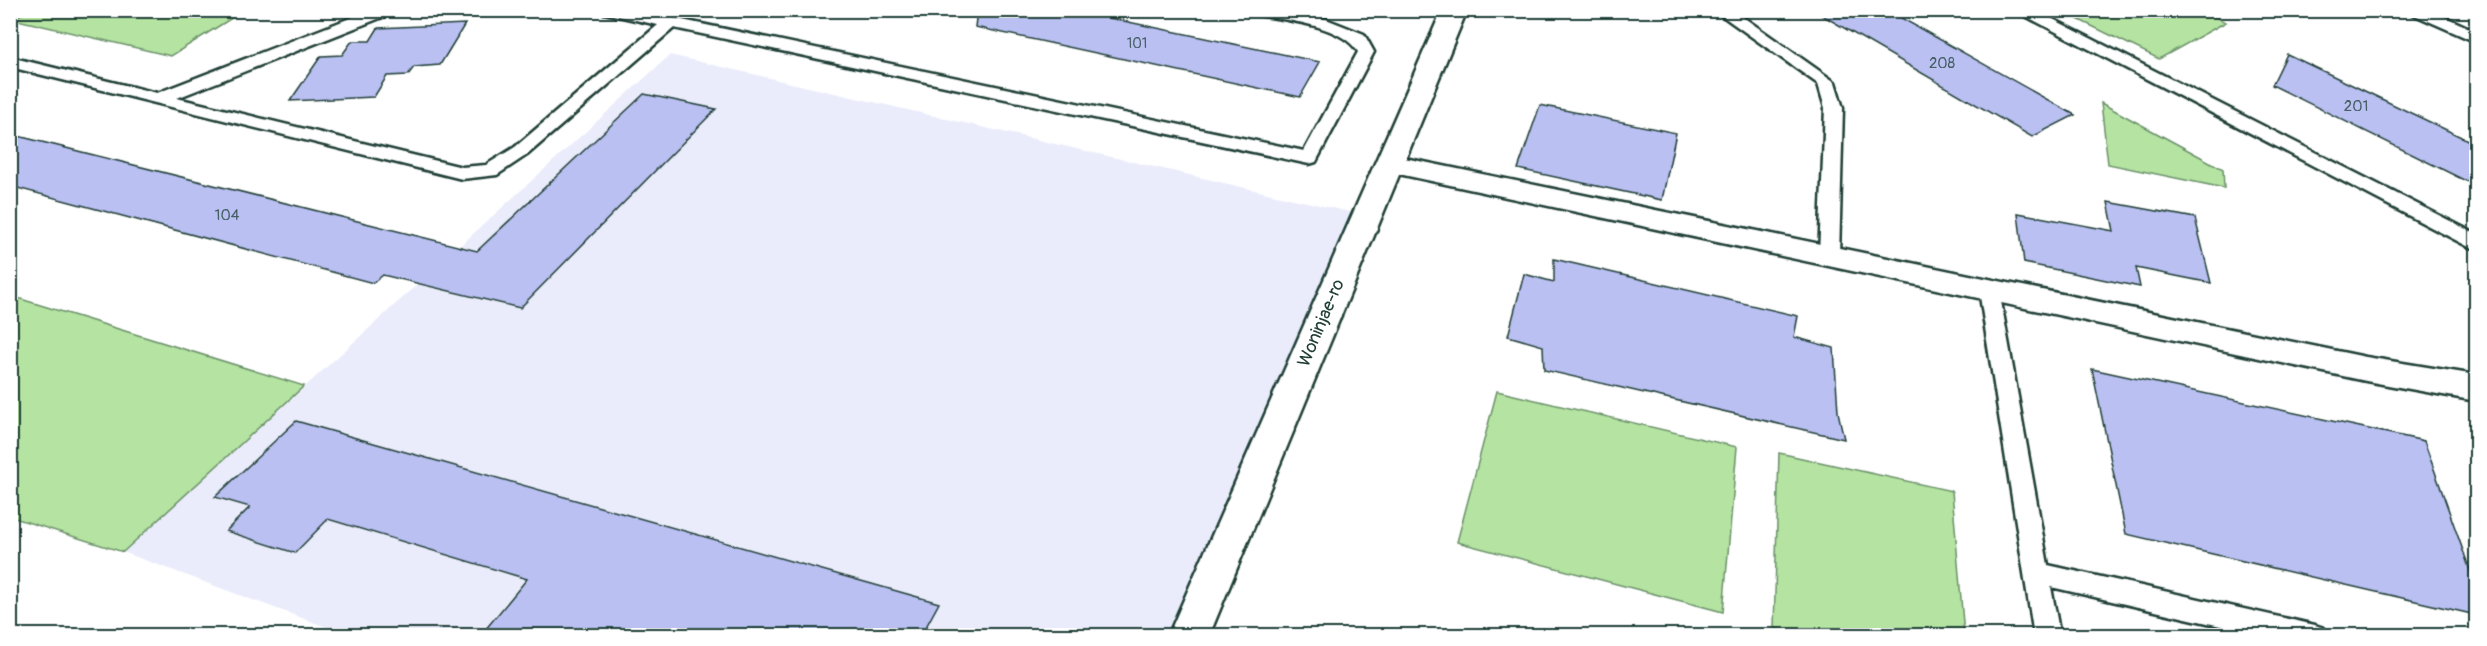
<svg xmlns="http://www.w3.org/2000/svg" width="2487" height="646" font-family="Pangolin,sans-serif">
	<rect width="100%" height="100%" fill="#fff"/>
	<filter id="ink" filterUnits="userSpaceOnUse"><feTurbulence type="fractalNoise" baseFrequency=".0167" numOctaves="2"/><feDisplacementMap in="SourceGraphic" scale="12" xChannelSelector="R" yChannelSelector="G"/><feConvolveMatrix kernelMatrix="1 2 1 2 8 2 1 2 1" color-interpolation-filters="sRGB"/></filter>
	<g filter="url(#ink)">
		<!-- built -->
		<path fill="#eaecfb" d="M670 55 1367 216 1188 635H348L123 552Z"/>
		<!-- green -->
		<path fill="#b5e3a1" stroke="#6a906a" stroke-width="1.5" d="M28 10H243V11L171 56 13 19Z
			M2061 11H2201L2226 22 2159 59Z
			M2101 103 2223 169 2224 188 2108 164Z
			M10 296H11L304 386 123 552 11 517Z
			M1497 391 1737 447 1723 612 1457 542Z
			M1779 453 1952 491 1964 635 1806 636 1774 628Z"/>
		<!-- building -->
		<path fill="#bac0f2" stroke="#1f3d34" stroke-width="1.5" d="M977 10H1071L1320 62 1300 97 975 27Z
			M1813 10H1887L2075 115 2032 137Z
			M465 24 440 65 414 67 408 75 387 76 374 97 290 101 321 56 342 55 352 41H370L378 28Z
			M2287 54 2476 144V186L2272 85Z
			M644 94 716 109 520 308 383 275 373 283 10 186V134L477 251Z
			M1540 105 1676 133 1662 200 1518 169Z
			M2108 202 2195 218 2211 283 2136 268 2140 287 2024 263 2018 213 2114 231Z
			M1554 259 1798 316 1794 337 1834 348 1838 412 1844 439 1544 370 1543 346 1508 336 1524 274 1554 282Z
			M2092 369 2424 441 2476 587V615L2126 534Z
			M296 421 356 438 939 603 921 636H480L527 579 328 519 295 553 226 531 250 507 215 497Z"/>
		<g fill="none" stroke-linecap="round" stroke-linejoin="round">
			<!-- lane casing -->
			<g stroke="#1f3d34" stroke-width="5">
				<path id="lane" d="M371 10H395L393 13 177 98 462 167 486 165 515 147 658 25 604 13 602 10H635L1304 151 1358 52C1342 25 1286 20 1257 15L1249 10H1285L1326 19 1364 34 1374 52 1318 158 1316 162 1309 164 674 28 527 155 497 175 462 179 10 67V57L157 93Z
					M1714 10H1733L1835 82 1843 108 1839 256 1836 261 1829 263 1822 261 1819 256 1825 108 1818 84Z
					M2014 10H2035L2476 234V248L2469 247Z
					M2408 10H2430L2476 31V42L2410 13Z
					M1989 283 1996 285 1999 290 2048 565 2315 625 2324 628 2328 636H2264L2051 587 2060 636H2034L1979 290 1982 285Z"/>
			</g>
			<!-- street casing -->
			<g stroke="#1f3d34" stroke-width="5">
				<path id="street" d="M1390 155 2366 357 2476 375V401L2366 381 1380 170 1375 164 1380 158Z"/>
			</g>
			<!-- secondary casing -->
			<g stroke="#1f3d34" stroke-width="5">
				<path id="secondary" d="M1442 10H1467L1209 636H1168Z"/>
			</g>
			<!-- lane -->
			<use href="#lane" fill="#fff" fill-rule="evenodd"/>
			<!-- street -->
			<use href="#street" fill="#fff" fill-rule="evenodd"/>
			<!-- secondary -->
			<use href="#secondary" fill="#fff" fill-rule="evenodd"/>
		</g>
	</g>
	<g text-anchor="middle" dominant-baseline="central" stroke-width="4.5" stroke-linejoin="round" paint-order="stroke">
		<!-- far-number labels -->
		<g font-size="14" fill="#465e64">
			<text x="1137" y="43">101</text>
		</g>
		<!-- number labels -->
		<g font-size="15" fill="#465e64">
			<text x="1942" y="63">208</text>
			<text x="2356" y="106">201</text>
			<text x="227" y="215">104</text>
		</g>
		<!-- street labels -->
		<g font-size="18" fill="#1f3d34" stroke="#fff">
			<text transform="translate(1321 323) rotate(-67)">Woninjae-ro</text>
		</g>
	</g>
	<!-- margin -->
	<rect width="2487" height="646" fill="none" stroke="#fff" stroke-width="36"/>
	<rect x="18" y="18" width="2451" height="610" fill="none" stroke="#1f3d34" stroke-width="2" filter="url(#ink)"/>
</svg>
